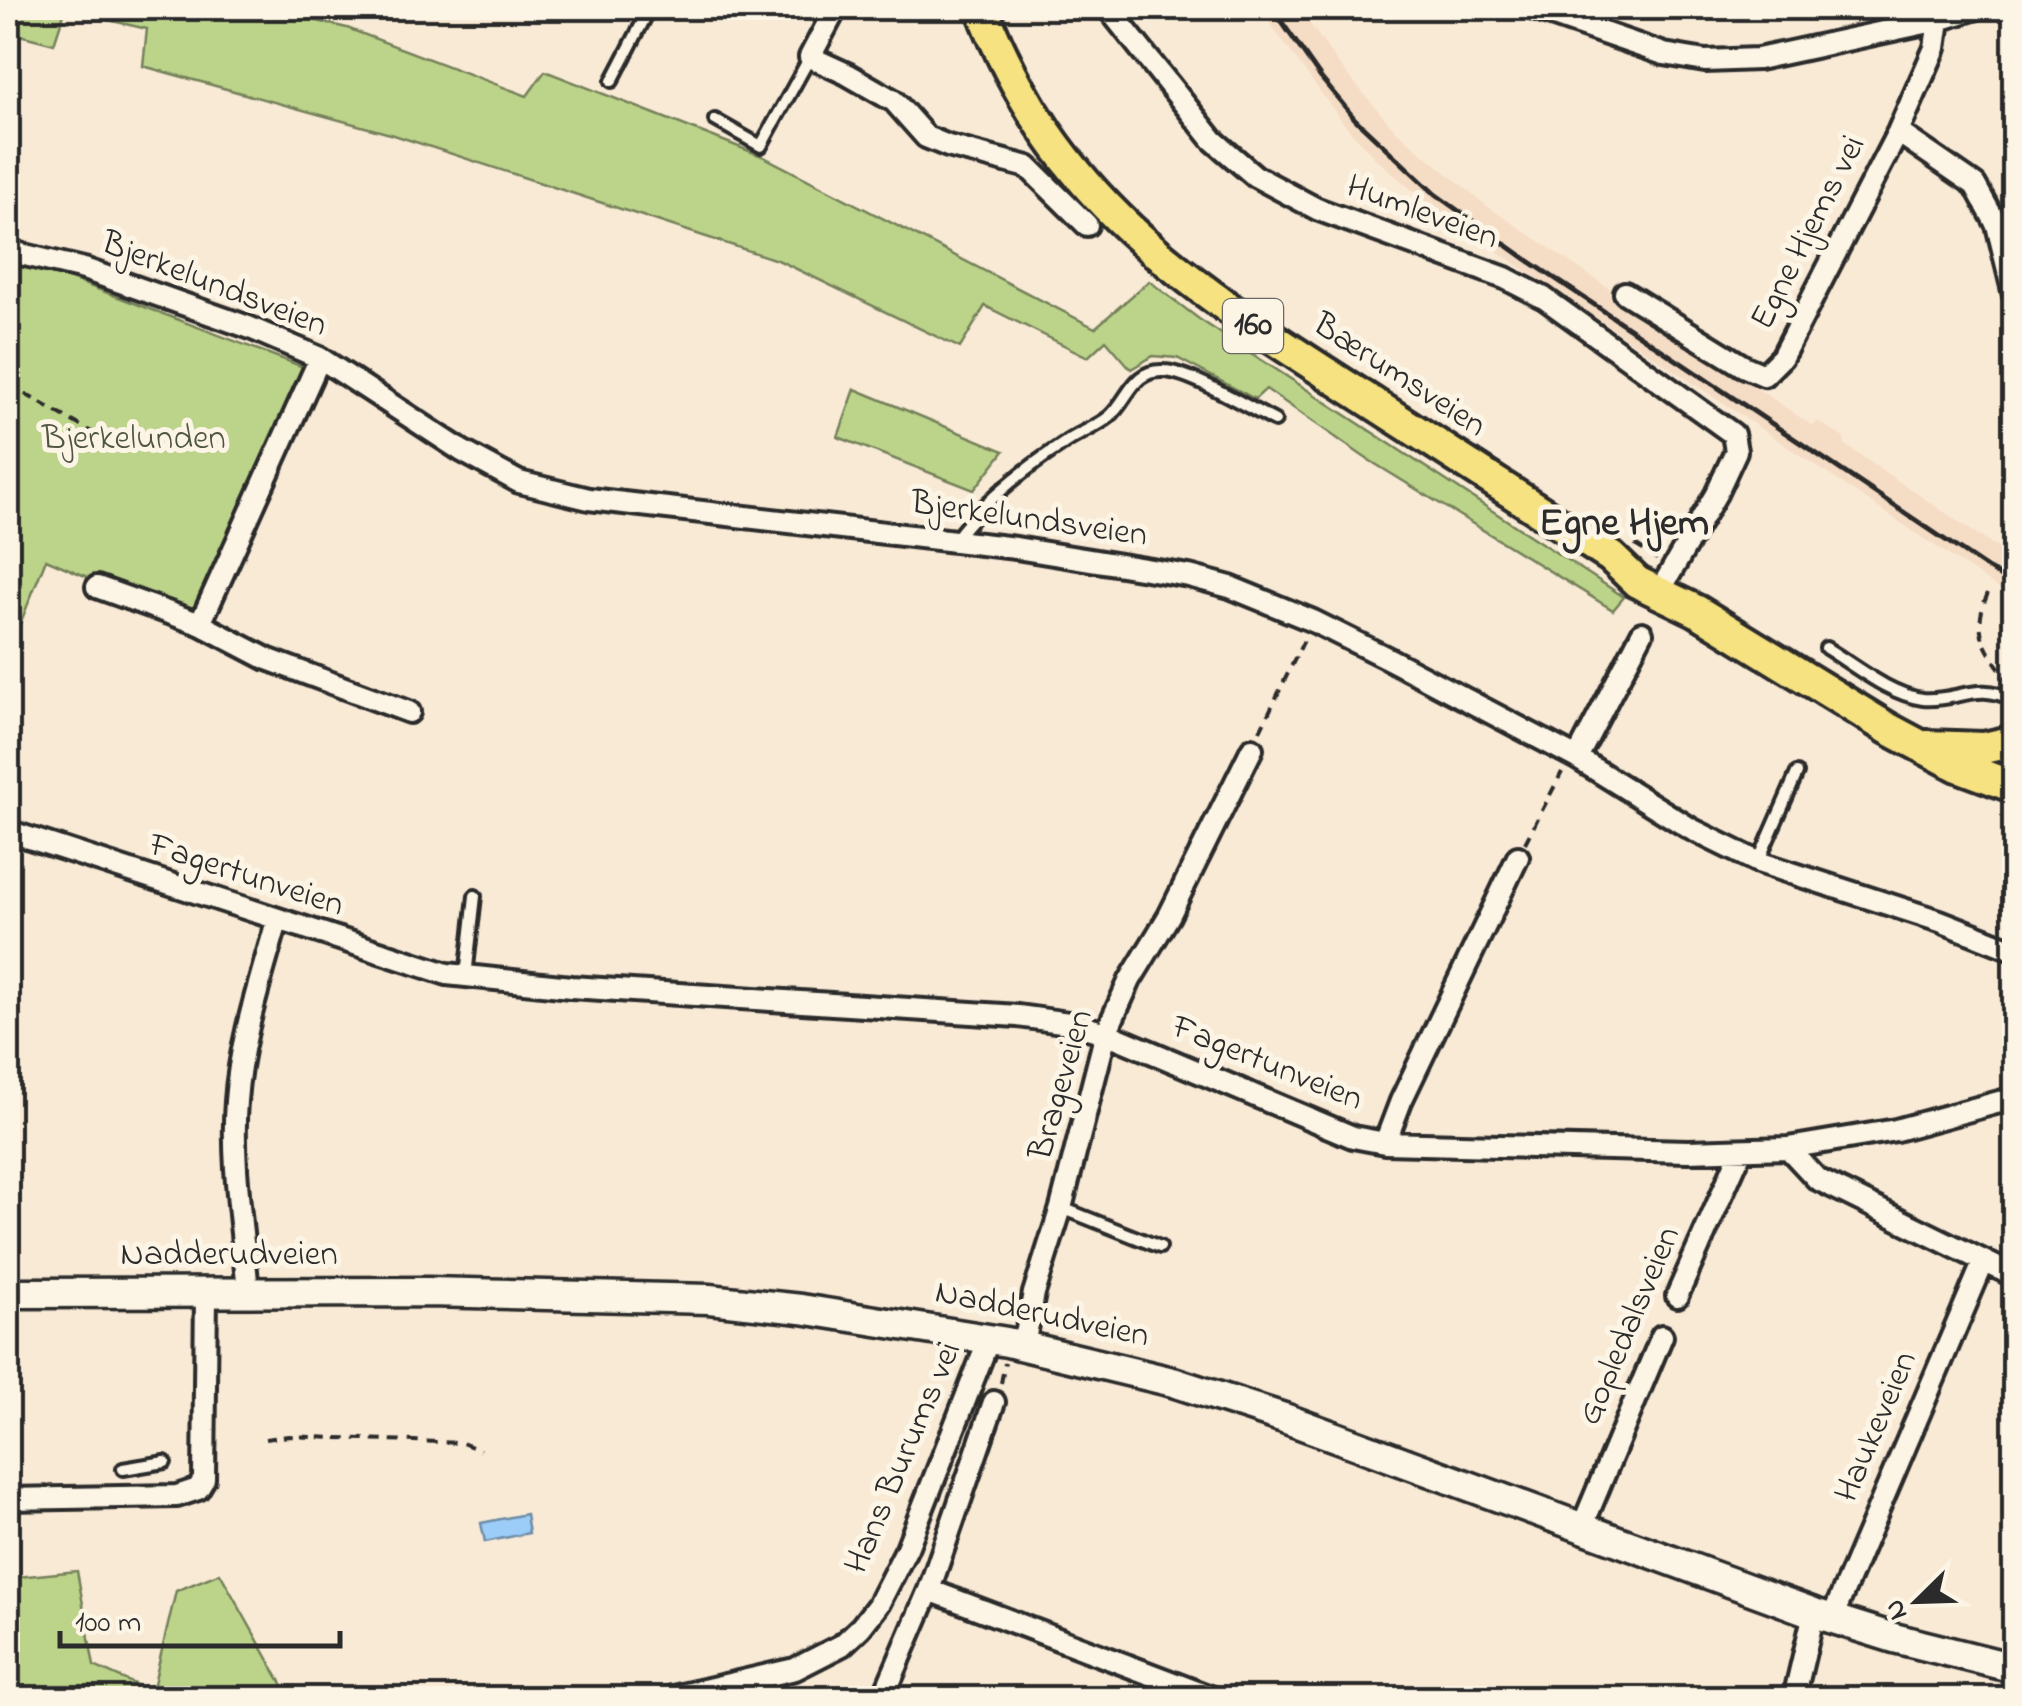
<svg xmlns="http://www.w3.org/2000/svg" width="2022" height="1706" font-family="'Indie Flower',sans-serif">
	<rect width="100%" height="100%" fill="#f9ead6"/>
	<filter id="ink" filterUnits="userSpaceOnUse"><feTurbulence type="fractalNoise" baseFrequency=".01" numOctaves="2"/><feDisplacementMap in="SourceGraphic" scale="20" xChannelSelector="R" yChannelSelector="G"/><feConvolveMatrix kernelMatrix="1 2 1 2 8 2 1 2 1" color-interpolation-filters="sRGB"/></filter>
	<g filter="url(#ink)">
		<!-- built -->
		<path fill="#f5dcc5" d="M1258 8H1299L1339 65 1397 132 1487 206 1813 426 1818 421 1844 438 1845 445 2014 559V599L1434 209 1375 158 1345 125Z
			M814 1685 819 1698H747Z"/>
		<!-- green -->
		<path fill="#bcd48a" stroke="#74805a" stroke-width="2.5" d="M8 8H263L347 28 527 96 545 71 762 156 1095 328 1149 281 1199 319 1624 597 1613 610 1364 457 1266 389 1255 399 1177 358 1153 356 1131 369 1106 340 1088 357 985 306 960 348 780 261 394 135 143 66 147 29 65 10 54 44 8 32Z
			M8 263 68 278 306 368 191 622 46 559 8 654Z
			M855 389 1004 451 974 490 838 437Z
			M77 1571 94 1666 152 1692 176 1591 220 1573 290 1698H8V1578Z"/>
		<!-- water -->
		<path fill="#9bcdf8" stroke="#6e8ca6" stroke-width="2.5" d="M526 1514 529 1533 485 1542 481 1523Z"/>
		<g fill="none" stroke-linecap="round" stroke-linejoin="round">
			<!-- service casing -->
			<g stroke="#2b2b2b" stroke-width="18">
				<path id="service" d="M612 81 650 8
					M715 120 761 146 810 57
					M955 540C983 502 1023 470 1063 444 1077 434 1095 428 1109 417 1129 400 1132 369 1164 371 1191 372 1249 408 1275 421
					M1826 648C1854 665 1890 695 1923 699 1958 702 1979 680 2014 701
					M1758 862 1797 773
					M466 976 475 896
					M1062 1208 1160 1247
					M123 1469 165 1462"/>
			</g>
			<!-- minor casing -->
			<g stroke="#2b2b2b" stroke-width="28">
				<path id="minor" d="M836 8 810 57 847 74 894 101 926 137 948 146 1028 167 1087 225
					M1108 8 1213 140 1255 176 1317 209 1505 278 1544 298 1733 434 1736 451 1716 494 1658 594
					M1531 8 1664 54 1705 61 1758 59 1939 20 1977 8
					M1898 132 1975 185 1997 225 2014 295
					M8 251 84 269 248 327 320 358 462 451 519 482 589 499 1016 548 1189 576 1230 587 1313 621 1391 660 1577 758 1691 829 1758 862 1940 921 2014 950
					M1625 293 1743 366 1764 375 1782 357 1898 132 1935 48 1939 20
					M97 587 200 624 267 659 409 712
					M200 624 320 358
					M1577 758 1642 633
					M8 831 447 974 571 987 1018 1016 1069 1023 1106 1033 1353 1137 1385 1143 1688 1151 1788 1148 1817 1179 2014 1276
					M1385 1143 1401 1101 1518 857
					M1788 1148 1896 1130 2014 1098
					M248 1293C243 1230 231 1164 236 1101 240 1041 261 979 277 921
					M1677 1296 1741 1151
					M1024 1345 1034 1293 1061 1208 1106 1033 1130 980 1169 916 1252 749
					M8 1499 177 1496 198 1489 204 1479 206 1294
					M1582 1527 1662 1336
					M929 1590 1213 1698
					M1832 1618 1984 1261
					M885 1693 929 1590 994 1402
					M669 1698 795 1669 842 1645 861 1627 878 1605 907 1548 989 1339
					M1794 1698 1814 1613"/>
			</g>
			<!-- secondary casing -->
			<g stroke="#2b2b2b" stroke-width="35">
				<path id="secondary" d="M8 1293 428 1292 709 1299 801 1309 1007 1342 1173 1382 1284 1418 1814 1613 1894 1638 2014 1668"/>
			</g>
			<!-- primary casing -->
			<g stroke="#2b2b2b" stroke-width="38">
				<path id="primary" d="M982 8C1057 205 1192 287 1362 396 1445 450 1528 503 1611 557L1637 582 1697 611 1889 729 1958 766 2014 787
					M1927 746 1984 748 2014 741"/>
			</g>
			<!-- path -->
			<path stroke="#2b2b2b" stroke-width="4" stroke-dasharray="10 8" stroke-linecap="butt" d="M8 388 25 394 114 445
				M1635 545 1657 559
				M1988 593C1970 634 1987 650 2010 683
				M1260 731 1306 636
				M1525 843 1562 772
				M1001 1383 1005 1363
				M265 1439 288 1436 462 1443 480 1450"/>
			<!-- service -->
			<use href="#service" stroke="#fcf5e5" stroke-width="10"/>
			<!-- minor -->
			<use href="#minor" stroke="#fcf5e5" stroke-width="20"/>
			<!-- secondary -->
			<use href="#secondary" stroke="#fcf5e5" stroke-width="28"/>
			<!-- primary -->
			<use href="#primary" stroke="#f6e281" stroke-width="30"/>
			<!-- rail -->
			<path stroke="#2b2b2b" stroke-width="5" d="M1272 8 1321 78 1355 119 1435 194 1526 259 2014 586"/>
		</g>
	</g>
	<g text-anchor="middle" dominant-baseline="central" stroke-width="10" stroke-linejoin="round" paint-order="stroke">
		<!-- shield labels -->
		<rect fill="#fcf5e5" stroke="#6a6863" stroke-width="2.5" x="1223" y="299" width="60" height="54" rx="8"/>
		<g font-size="32" font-weight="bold" fill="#2b2b2b">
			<text x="1253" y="326">160</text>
		</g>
		<!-- street labels -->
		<g font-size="35" fill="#2b2b2b" stroke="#fcf5e5">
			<text transform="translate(1422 213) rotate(20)">Humleveien</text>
			<text transform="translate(1809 233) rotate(-63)">Egne Hjems vei</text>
			<text transform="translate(214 285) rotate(21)">Bjerkelundsveien</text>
			<text transform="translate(1399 376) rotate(33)">Bærumsveien</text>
			<text transform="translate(1029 520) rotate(8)">Bjerkelundsveien</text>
			<text transform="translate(246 876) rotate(18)">Fagertunveien</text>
			<text transform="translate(1267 1064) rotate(22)">Fagertunveien</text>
			<text transform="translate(1062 1085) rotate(-74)">Brageveien</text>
			<text x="229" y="1255">Nadderudveien</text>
			<text transform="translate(1042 1315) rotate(12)">Nadderudveien</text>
			<text transform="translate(1630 1326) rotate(-67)">Gopledalsveien</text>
			<text transform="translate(1877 1427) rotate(-67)">Haukeveien</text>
			<text transform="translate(904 1458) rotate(-67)">Hans Burums vei</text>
		</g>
		<!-- park labels -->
		<g font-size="35" fill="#4f5543" stroke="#fcf5e5">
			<text x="134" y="439">Bjerkelunden</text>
		</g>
		<!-- quarter labels -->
		<g font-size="40" font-weight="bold" fill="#2b2b2b" stroke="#fcf5e5">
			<text x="1624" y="524">Egne Hjem</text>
		</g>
	</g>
	<!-- margin -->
	<rect width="2022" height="1706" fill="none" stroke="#fcf5e5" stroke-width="40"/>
	<rect x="20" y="20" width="1982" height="1666" fill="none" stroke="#2b2b2b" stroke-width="4" filter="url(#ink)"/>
	<!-- north arrow -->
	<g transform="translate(1917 1601) rotate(247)" stroke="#fcf5e5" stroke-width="8" paint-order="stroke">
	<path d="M0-8L18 38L0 25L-18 38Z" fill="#2b2b2b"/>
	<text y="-15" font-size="28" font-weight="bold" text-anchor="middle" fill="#2b2b2b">N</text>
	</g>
	<!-- scale -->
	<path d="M60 1631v15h280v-15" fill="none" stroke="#2b2b2b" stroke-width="5"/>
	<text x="75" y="1631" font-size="30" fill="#2b2b2b" stroke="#fcf5e5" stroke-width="8" paint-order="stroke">100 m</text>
</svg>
